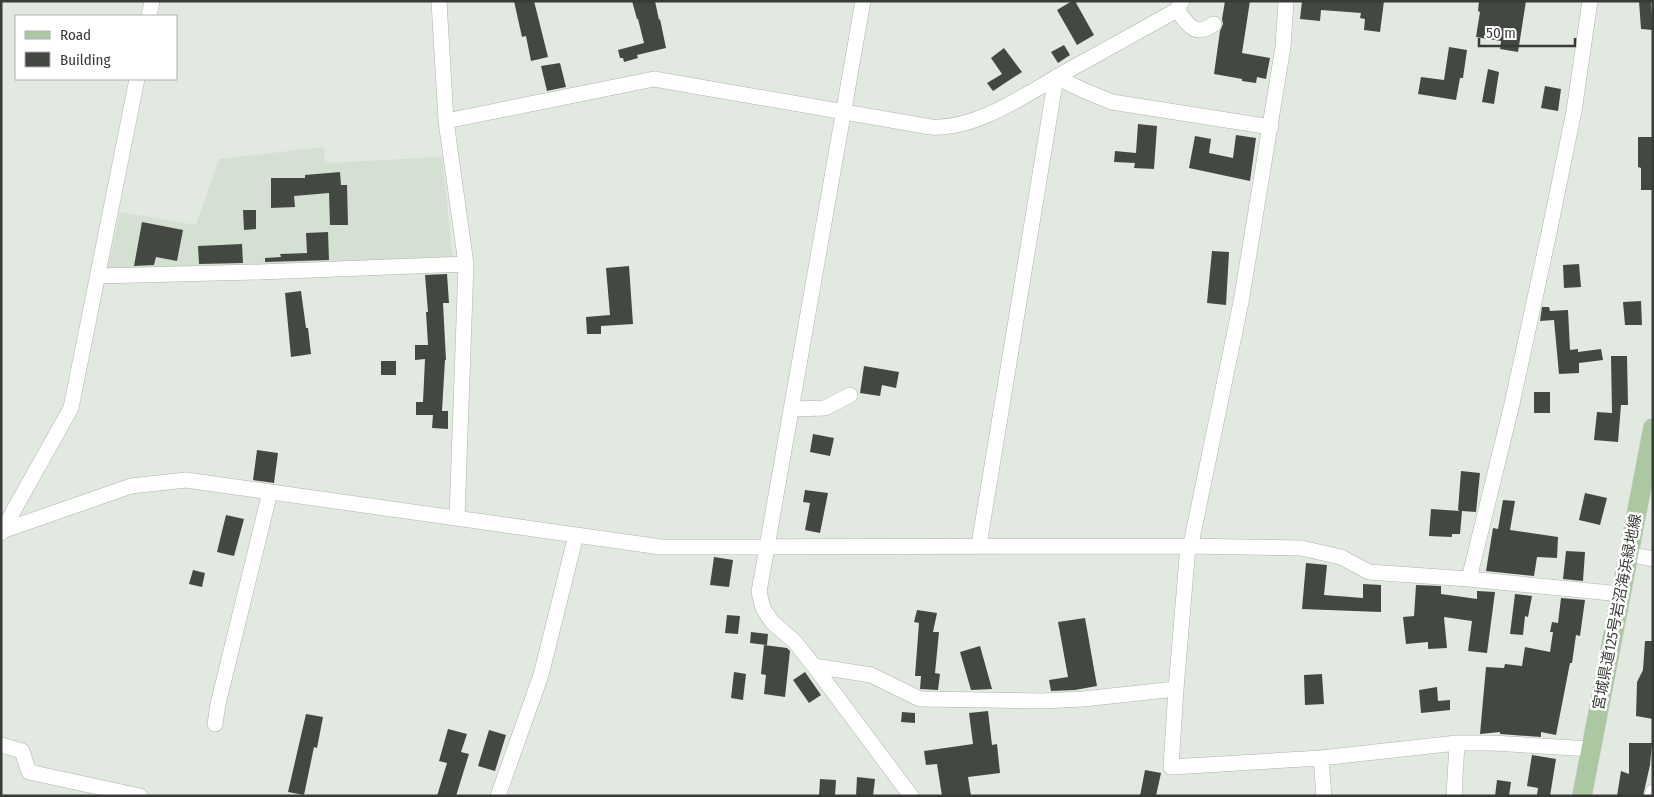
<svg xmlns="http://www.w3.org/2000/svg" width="1654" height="797" font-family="'Fira Sans Condensed','Noto Sans JP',sans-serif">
	<rect width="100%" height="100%" fill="#e2e9e0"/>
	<!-- built -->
	<path fill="#d4e0d1" d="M324 147 325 163 442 157 453 260 107 272 120 212 196 225 219 159Z"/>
	<!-- building -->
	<path fill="#434942" d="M514 1H534L548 57 531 61 526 36 522 37Z
		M632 1H655L659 20 660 19 666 48 637 55 638 58 624 62 623 58H620L618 50 644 43 638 19H637Z
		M1072 1H1075L1094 35 1077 45 1057 10Z
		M1225 1H1250L1242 53 1270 58 1266 79 1257 77 1256 83 1242 81V79L1214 74 1220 31 1223 24 1222 19Z
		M1302 1H1384L1380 32 1364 30 1365 19 1360 18 1361 13 1321 10 1320 21 1300 19Z
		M1479 1H1526L1518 52 1500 49 1501 41 1476 37 1480 12 1478 11Z
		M1639 1H1651L1653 30 1641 29Z
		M1064 45 1070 55 1058 63 1051 52Z
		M1449 47 1467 50 1463 78H1460L1456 100 1418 94 1421 77 1444 80Z
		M1004 48 1022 72 993 91 987 83 1002 74 991 58Z
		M560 63 566 87 547 91 541 66Z
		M1488 69 1499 72 1494 104 1482 102Z
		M1545 86 1561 89 1558 111 1541 108Z
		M1138 124 1157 126 1154 169 1134 168 1135 163 1114 162 1115 151 1136 153Z
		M1236 135 1256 138 1250 181 1189 168 1195 136 1211 139 1209 153 1233 158Z
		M1638 137H1653V190H1641V168L1638 167Z
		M340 172 341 185H347L348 225H330L329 193 294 196 295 207 271 208V178H305V175Z
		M243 210H256V229L244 230Z
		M142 222 183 230 177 261 156 257 154 265 134 266Z
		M328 232 329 260 265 262V258L281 257 280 254 307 253 306 233Z
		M242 244 243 263 199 264 198 246Z
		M1212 251 1229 252 1226 305 1207 303Z
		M1579 264 1581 287 1564 288 1563 265Z
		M629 266 633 324 601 326V334H587L586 317 610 315 606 268Z
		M447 274 449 303H443L446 360H445L442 411H448V429L432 428 433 415H416V402H423L425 359 415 360V345H428L426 312H428L425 275Z
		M301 291 306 328H308L311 354 291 357 285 293Z
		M1641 301 1642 325H1625L1623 302Z
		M1542 307H1549L1550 311 1568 310 1570 350 1578 349V352L1601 349 1603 360 1579 363V373L1559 374 1554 320 1540 321Z
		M1611 356H1627L1628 405H1621L1618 442 1594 440 1597 412 1612 413Z
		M381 361H396V375H381Z
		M864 366 899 372 896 388 882 385 880 396 860 393Z
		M1534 392H1550V413H1534Z
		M813 434 834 438 830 456 810 452Z
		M257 450 278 453 274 483 253 480Z
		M1461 471 1480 473 1476 512 1462 511 1460 534H1452V537L1429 536 1431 509 1460 511 1458 510Z
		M805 490 828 493 820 533 805 530 810 503 803 502Z
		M1585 493 1607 498 1600 525 1579 520Z
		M1503 500 1515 501 1510 530 1558 537 1557 558 1537 557 1534 576 1486 571 1493 528 1498 529Z
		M226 515 244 519 234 556 217 552Z
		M1566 551 1585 552 1583 581 1563 579Z
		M714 557 733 560 729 587 710 585Z
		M1306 563 1327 565 1324 595 1363 598V584L1381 585V612L1302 609Z
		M193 570 205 573 202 587 189 584Z
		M1416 585 1441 586V594L1477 599V591L1495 592 1487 653 1468 651 1472 621 1444 617 1447 648 1428 649V642L1406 644 1403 617 1414 616Z
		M1515 594 1532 596 1528 617 1525 616 1523 635 1510 634Z
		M1561 598 1585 600 1580 636 1576 635 1572 663H1570L1556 735 1541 732V737L1500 734V732L1480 734 1486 667 1504 668 1505 664 1522 666 1525 647 1550 652 1553 632H1550L1552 622 1558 623Z
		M917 610 937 613 933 632H939L935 673 940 674 938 690 920 689 921 676H915L919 623 914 622Z
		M727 615 740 616 738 634 725 633Z
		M1085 618 1097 686 1075 690 1051 691 1049 680 1068 677 1058 622Z
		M751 632 768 634 767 645 750 643Z
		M1645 641H1653V719L1636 716 1637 682 1643 670Z
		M764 645 787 648 790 651 785 697 764 694 766 675 761 674Z
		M980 646 992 689 971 690 960 652Z
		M734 672 746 674 743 700 731 698Z
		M805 672 821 695 809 703 793 680Z
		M1322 674 1324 704 1305 705 1304 675Z
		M1437 687 1438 701 1450 700V710L1421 713 1419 690Z
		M988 711 992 745 997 744 1000 773 968 777 971 796H942L937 764 926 765 924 751 973 744 969 713Z
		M902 712 915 713V723L901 722Z
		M306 714 323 717 317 748 314 747 304 795 288 792Z
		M448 729 467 734 461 752 469 754 456 796H437L447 763 439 761Z
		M489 730 506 735 495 771 478 766Z
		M1629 743H1652L1650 765 1643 796H1617L1621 771 1629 774Z
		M1532 755 1556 759 1550 796 1537 795 1538 788 1527 786Z
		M1145 770 1161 773 1156 796H1140Z
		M857 777 875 779 873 796H856Z
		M820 779 836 780 835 796H819Z
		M1497 780 1511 782 1509 796H1495Z"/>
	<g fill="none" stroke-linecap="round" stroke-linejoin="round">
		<!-- minor casing -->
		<g stroke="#adb4ab" stroke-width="16">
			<path id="minor" d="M439 1 446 121 466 264 457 518
				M863 1 759 592 763 608 772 622 795 642 814 666 911 796
				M1286 1 1283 47 1241 302 1191 544 1188 546 1176 689 1171 767 1321 758 1457 743H1492L1591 749
				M1177 10C1189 25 1194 38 1214 24
				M149 16 152 1
				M446 121 654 79 931 127C977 130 1028 93 1067 71 1104 51 1141 30 1177 10L1182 1
				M98 276 260 272 466 264
				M792 409 825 408 850 395
				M2 531 131 486 186 480 576 535
				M1 533 71 408 137 79
				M979 545 1056 77 1085 91 1112 102 1271 127
				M1629 554 1653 559
				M1469 579 1512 404 1549 233 1574 111 1590 1
				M814 666 871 675 920 699 1041 701 1083 699 1176 689
				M215 724 218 704 270 492
				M1 745 22 751 29 772 140 796
				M1321 758 1324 796
				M498 796 541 675 576 535 661 547 1188 546 1301 548 1341 557 1369 572 1469 579 1621 594
				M1454 796 1457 743
				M1652 796 1653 792"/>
		</g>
		<!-- major casing -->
		<g stroke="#c7c8c7" stroke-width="20">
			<path id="major" d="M1582 796 1653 428"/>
		</g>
		<!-- minor -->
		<use href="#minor" stroke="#fff" stroke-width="15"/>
		<!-- major -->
		<use href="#major" stroke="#abc8a3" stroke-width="19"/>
	</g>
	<g text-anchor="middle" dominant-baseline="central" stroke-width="5" stroke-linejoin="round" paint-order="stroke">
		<!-- street labels -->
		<g font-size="15" fill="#383b37" stroke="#fff">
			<text transform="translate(1617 612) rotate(-79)">宮城県道125号岩沼海浜緑地線</text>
		</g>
	</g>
	<!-- border -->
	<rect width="1654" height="797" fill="none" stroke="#383b37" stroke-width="5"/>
	<!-- legend -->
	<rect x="15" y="15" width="162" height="65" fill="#ffffff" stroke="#afb1af"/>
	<rect x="25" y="31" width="25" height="8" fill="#abc8a3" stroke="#afb1af"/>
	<text x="60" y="40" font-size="15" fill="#383b37">Road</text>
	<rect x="25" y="52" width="25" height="15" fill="#434942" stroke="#afb1af"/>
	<text x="60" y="65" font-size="15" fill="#383b37">Building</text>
	<!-- scale -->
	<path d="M1479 38v8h96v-8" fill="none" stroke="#383b37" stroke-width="2.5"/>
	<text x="1486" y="38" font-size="15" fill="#383b37" stroke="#ffffff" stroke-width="4" paint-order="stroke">50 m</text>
</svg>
